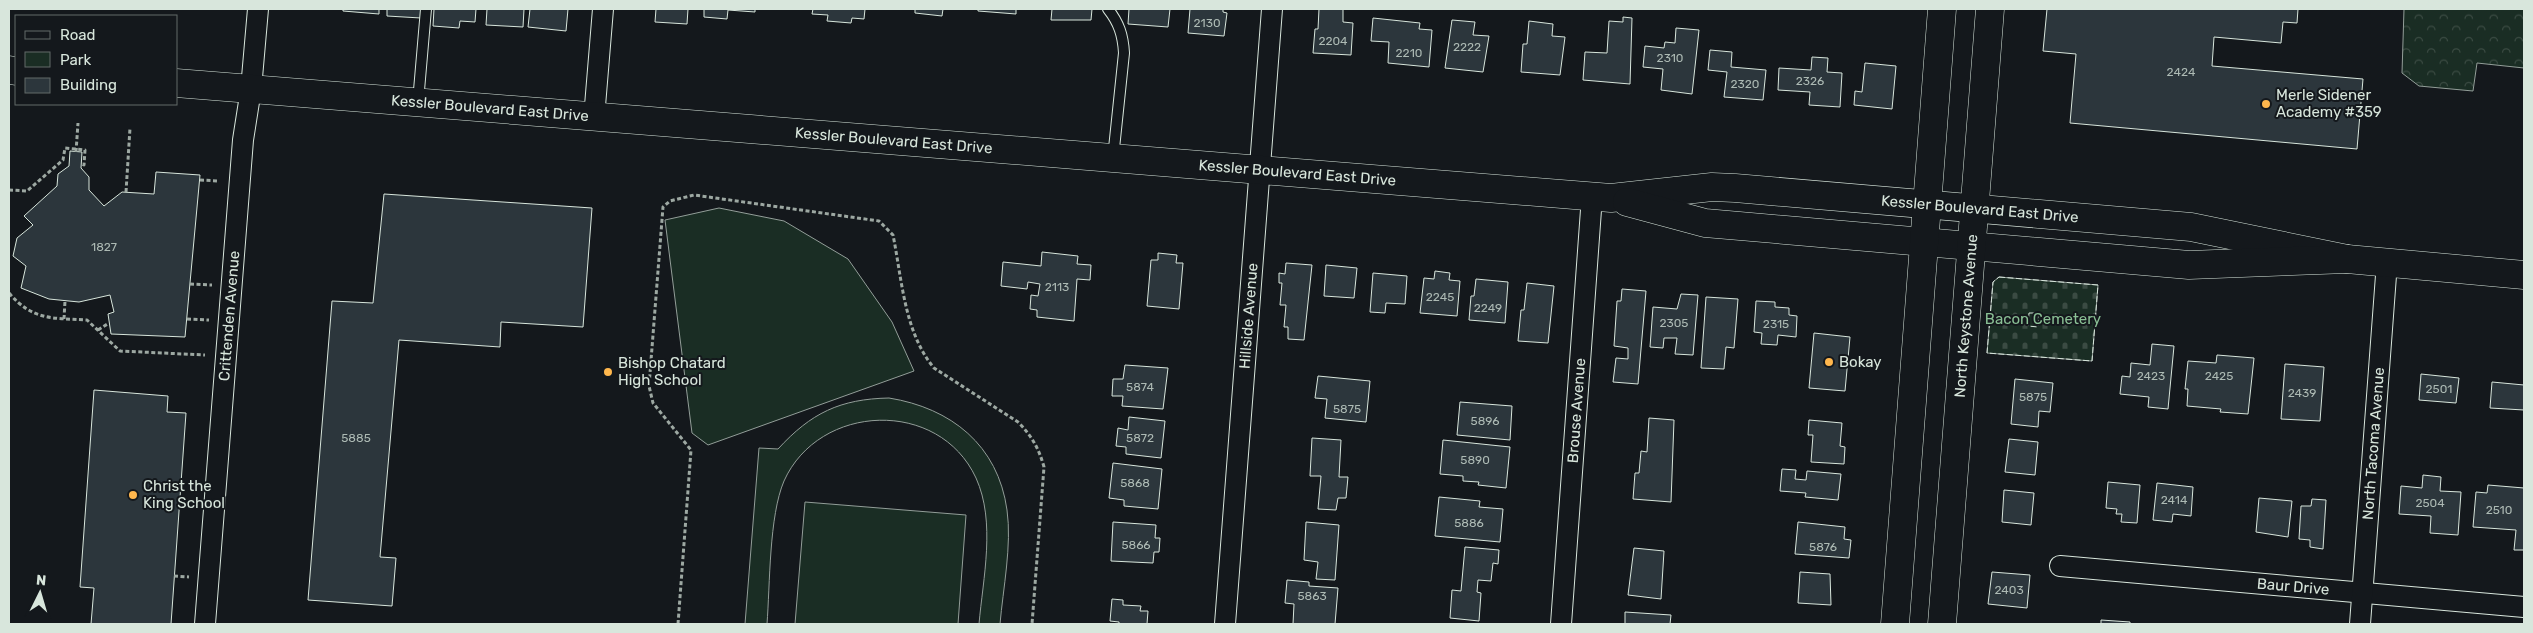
<svg xmlns="http://www.w3.org/2000/svg" width="2533" height="633" font-family="Rubik,sans-serif">
	<defs>
		<pattern id="forest-crowns" width="20" height="18" patternUnits="userSpaceOnUse" patternTransform="scale(1.25)"><rect width="20" height="18" fill="#1a2d24"/><path d="M2 6a3 3 0 1 1 6 0M12 15a3 3 0 1 1 6 0" fill="none" stroke="#3b4b43"/></pattern>
		<pattern id="cemetery-stones" width="16" height="16" patternUnits="userSpaceOnUse" patternTransform="scale(1.25)"><rect width="16" height="16" fill="#1a2d24"/><path d="M2 7V4a2 2 0 0 1 4 0v3zM10 15v-3a2 2 0 0 1 4 0v3z" fill="#3b4b43"/></pattern>
	</defs>
	<rect width="100%" height="100%" fill="#14181c"/>
	<!-- green -->
	<path fill="#1a2d24" stroke="#939e99" d="M719 208 784 221 848 259 892 322 914 371 708 445 692 433 665 220Z
		M889 398C951 408 998 445 1007 510 1012 545 1003 589 1000 624H979C983 578 996 522 976 478 939 398 819 403 784 481 769 516 770 585 767 624H745L759 448 778 449C811 413 840 399 889 398Z
		M805 502 966 515 958 624H795Z"/>
	<!-- forest -->
	<path fill="url(#forest-crowns)" stroke="#939e99" d="M2404 9H2524V68L2477 63 2473 91 2419 86 2402 73Z"/>
	<!-- cemetery -->
	<path fill="url(#cemetery-stones)" stroke="#939e99" d="M1999 277 2098 285 2092 361 1987 353 1993 282Z"/>
	<!-- building -->
	<path fill="#2c363c" stroke="#d8e6dc" d="M343 9H379V14L343 11Z
		M387 9H422L421 18 387 16Z
		M434 9H476L475 22 460 21 459 28 433 26Z
		M487 9H524L523 27 486 25Z
		M530 9H568L566 31 528 27Z
		M656 9H688L687 24 655 22Z
		M704 9H755V12L728 10 727 19 704 17Z
		M813 9H865L864 19 852 18 851 23 827 21 828 15 812 14Z
		M915 9H943L942 16 915 13Z
		M978 9H1016V14L978 11Z
		M1052 9H1092L1091 20H1051Z
		M1129 9H1170L1168 27 1128 24Z
		M1190 9H1223V12L1227 13 1224 36 1188 33Z
		M1319 9H1343V22L1353 23 1351 55 1313 53 1315 29H1318Z
		M2047 9H2298L2297 23 2283 22 2281 43 2214 37 2212 66 2363 79 2357 149 2070 123 2076 54 2043 51Z
		M1623 17 1632 18 1630 84 1583 80 1585 52 1607 53 1609 21 1623 22Z
		M1373 18 1420 23 1419 29 1432 30 1429 67 1388 63 1389 42 1371 41Z
		M1452 20 1475 22 1473 35 1489 36 1483 72 1445 68Z
		M1529 21 1553 24 1552 36 1565 37 1560 75 1521 72 1523 44H1527Z
		M1676 28 1699 30 1692 94 1661 90 1663 69 1643 67 1645 46 1664 48 1665 42 1675 43Z
		M1710 50 1732 52 1731 67 1766 70 1763 100 1724 97 1727 72 1708 70Z
		M1812 57 1828 58 1827 72 1842 73 1840 107 1809 105 1810 92 1778 90 1779 68 1811 70Z
		M1865 63 1896 66 1892 109 1854 105 1855 91 1862 92Z
		M70 151 82 152 81 168 89 177V190L104 206 122 192 154 194 156 172 200 175 185 337 111 334 108 314 114 312 110 295 79 302 49 299 21 288 26 266 13 256 17 238 33 225 24 216 57 186 58 174 69 166Z
		M384 194 592 208 583 327 501 322 500 347 399 340 380 557 396 558 392 606 308 600 332 301 373 303Z
		M1042 252 1078 256 1077 264 1091 265 1090 280 1077 279 1074 321 1037 317V310L1030 309 1031 295 1038 296 1040 284 1028 282 1027 289 1001 286 1003 262 1041 266Z
		M1158 253 1177 255 1176 263H1183L1179 309 1147 306 1151 260H1158Z
		M1286 263 1312 265 1304 340 1288 339V327H1284L1286 305H1280L1282 283H1279V273L1285 274Z
		M1326 265 1357 268 1354 298 1324 296Z
		M1435 271 1450 273 1449 280 1460 281 1457 316 1420 313 1424 278 1434 279Z
		M1373 273 1407 276 1405 304 1386 303 1385 313 1370 312Z
		M1476 279 1508 282 1505 323 1469 320 1471 296H1474Z
		M1527 283 1554 286 1548 343 1518 341 1521 310H1524Z
		M1622 289 1646 291 1638 384 1613 382 1616 358 1628 359V348L1614 346 1617 301H1621Z
		M1681 294 1698 295 1693 355 1675 354 1677 338H1664L1663 348 1650 347 1653 307 1677 309Z
		M1706 297 1738 299 1734 348 1726 347 1724 369 1701 368Z
		M1756 301 1775 302V307L1789 308V315L1797 316 1796 337 1778 335 1777 345 1761 344 1762 333 1754 332Z
		M1814 333 1850 337 1845 391 1809 388Z
		M2152 344 2174 346 2168 409 2148 407 2149 397 2120 394 2122 376 2130 377 2131 363 2150 365Z
		M2217 355 2254 358 2248 414 2220 412 2221 409 2187 406 2188 389H2185L2188 361 2216 363Z
		M2285 364 2324 367 2320 421 2281 419Z
		M1125 365 1168 368 1163 409 1122 406 1123 396H1112L1113 379H1123Z
		M2421 374 2459 378 2456 403 2419 400Z
		M1318 376 1370 381 1366 422 1325 418 1327 399 1315 398Z
		M2015 379 2053 383 2050 412 2039 411 2038 427 2011 424Z
		M2492 382 2524 385V410L2490 408Z
		M94 390 168 396 167 412 186 413 171 624H91L94 588 80 587Z
		M1460 402 1512 406 1510 440 1457 435Z
		M1129 417 1165 421 1161 458 1126 454V447L1116 446 1118 428 1128 430Z
		M1649 418 1674 420 1671 502 1633 499 1635 473H1639L1641 451 1647 452Z
		M1809 420 1842 423 1840 446 1845 447 1844 464 1811 462 1813 435H1808Z
		M1312 438 1341 440 1339 477H1348L1346 498H1338L1336 510 1318 509 1321 476H1310Z
		M2009 439 2038 442 2035 475 2005 472Z
		M1443 440 1510 447 1506 488 1478 485 1479 482 1463 481V476L1440 474Z
		M1113 463 1162 469 1158 509 1124 506V500L1109 498Z
		M1782 469 1796 470 1795 479 1806 480 1807 471 1841 474 1838 500 1805 497 1806 493 1780 491Z
		M2423 475 2441 477 2440 491 2461 492 2458 535 2430 533 2431 516 2399 514 2401 486 2422 488Z
		M2108 482 2140 485 2137 523 2121 522 2122 514H2116L2117 509 2106 508Z
		M2157 483 2193 487 2191 516 2173 514 2172 522 2153 520Z
		M2488 485 2524 488V550H2514L2516 530 2473 527 2476 492 2487 493Z
		M2004 490 2034 493 2031 525 2002 522Z
		M1439 497 1480 501 1479 507 1503 509 1500 542 1435 536Z
		M2259 498 2292 501 2288 537 2256 532Z
		M2312 499 2326 500 2323 549 2310 547V540L2299 539 2301 506H2311Z
		M1113 522 1156 525 1155 538H1160L1159 552H1154L1153 563 1111 561Z
		M1306 522 1339 525 1335 580 1316 579 1318 562 1304 560Z
		M1798 522 1845 527 1844 539 1851 540 1849 558 1795 554Z
		M1465 547 1499 550 1498 564 1493 563 1491 581 1478 580 1477 592 1481 593 1479 621 1450 618 1452 590 1461 591Z
		M1634 548 1664 551 1661 599 1628 595Z
		M1800 572 1830 574 1831 605 1798 603Z
		M1992 572 2030 575 2027 608 1988 604Z
		M1287 580 1309 582V586L1338 588 1335 624H1293L1294 604 1285 603Z
		M1112 599 1123 600V605L1141 606 1140 611H1148L1147 624H1119V622L1110 621Z
		M1625 612 1671 615 1670 624H1625Z
		M2101 620 2130 622V624H2101Z"/>
	<g fill="none" stroke-linecap="round" stroke-linejoin="round">
		<!-- lane casing -->
		<g stroke="#d8e6dc" stroke-width="12">
			<path id="lane" d="M1108 9C1119 23 1123 35 1124 53L1113 158
				M418 102 426 9"/>
		</g>
		<!-- street casing -->
		<g stroke="#d8e6dc" stroke-width="22">
			<g id="street">
				<path d="M594 118 603 9"/>
				<path id="s1" d="M2060 566 2524 607"/>
				<path id="s2" d="M205 624 243 140 251 89 258 9"/>
				<path id="s3" d="M1225 624 1272 9"/>
				<path id="s4" d="M1561 624 1592 196"/>
				<path id="s5" d="M2360 624 2387 262"/>
			</g>
		</g>
		<!-- primary casing -->
		<g stroke="#d8e6dc" stroke-width="29">
			<g id="primary">
				<path d="M9 70 16 71"/>
				<path id="s6" d="M176 83 1611 198 1712 187 1735 188 2191 227 2347 259"/>
				<path d="M1627 202 1705 223 2189 265 2347 259 2524 275"/>
				<path d="M1895 624 1942 9"/>
				<path id="s7" d="M1942 624 1990 9"/>
			</g>
		</g>
		<!-- path -->
		<path stroke="#9da8a2" stroke-width="3" stroke-dasharray="4 2.5" stroke-linecap="butt" d="M76 152 78 123
			M200 180 219 181
			M9 190 27 191 63 160 65 148 85 150 84 165 82 164
			M126 192 130 128
			M190 284 212 285
			M9 293C33 321 53 318 87 320L120 351 205 355
			M64 319 65 301
			M187 319 209 320
			M98 330 109 323
			M174 576 189 577
			M678 624 691 450 653 403 649 386 663 207 670 201 694 195 879 221 893 235C902 279 904 332 934 368L1018 422C1032 436 1039 449 1044 467L1032 624"/>
		<!-- lane -->
		<use href="#lane" stroke="#14181c" stroke-width="10"/>
		<!-- street -->
		<use href="#street" stroke="#14181c" stroke-width="20"/>
		<!-- primary -->
		<use href="#primary" stroke="#14181c" stroke-width="28"/>
		<!-- fence -->
		<path stroke="#d8e6dc" stroke-width="1" stroke-dasharray="6 2.5" stroke-linecap="butt" d="M1999 277 2098 285 2092 361 1987 353 1993 282Z
			M2029 313H2039L2038 327 2028 326Z"/>
	</g>
	<!-- markers -->
	<g fill="#ffb74d" stroke="#14181c" stroke-width="2">
		<circle cx="2266" cy="104" r="5"/>
		<circle cx="1829" cy="362" r="5"/>
		<circle cx="608" cy="372" r="5"/>
		<circle cx="133" cy="495" r="5"/>
	</g>
	<g text-anchor="middle" dominant-baseline="central" stroke-width="4" stroke-linejoin="round" paint-order="stroke">
		<!-- number labels -->
		<g font-size="12" fill="#adbab4">
			<text x="1207" y="23">2130</text>
			<text x="1333" y="41">2204</text>
			<text x="1467" y="47">2222</text>
			<text x="1409" y="53">2210</text>
			<text x="1670" y="58">2310</text>
			<text x="2181" y="72">2424</text>
			<text x="1810" y="81">2326</text>
			<text x="1745" y="84">2320</text>
			<text x="104" y="247">1827</text>
			<text x="1057" y="287">2113</text>
			<text x="1440" y="297">2245</text>
			<text x="1488" y="308">2249</text>
			<text x="1674" y="323">2305</text>
			<text x="1776" y="324">2315</text>
			<text x="2151" y="376">2423</text>
			<text x="2219" y="376">2425</text>
			<text x="1140" y="387">5874</text>
			<text x="2439" y="389">2501</text>
			<text x="2302" y="393">2439</text>
			<text x="2033" y="397">5875</text>
			<text x="1347" y="409">5875</text>
			<text x="1485" y="421">5896</text>
			<text x="356" y="438">5885</text>
			<text x="1140" y="438">5872</text>
			<text x="1475" y="460">5890</text>
			<text x="1135" y="483">5868</text>
			<text x="2174" y="500">2414</text>
			<text x="2430" y="503">2504</text>
			<text x="2499" y="510">2510</text>
			<text x="1469" y="523">5886</text>
			<text x="1136" y="545">5866</text>
			<text x="1823" y="547">5876</text>
			<text x="2009" y="590">2403</text>
			<text x="1312" y="596">5863</text>
		</g>
		<!-- poi labels -->
		<g font-size="15" fill="#d8e6dc" stroke="#14181c" text-anchor="start">
			<text x="2276" y="95">Merle Sidener<tspan x="2276" dy="17">Academy #359</tspan></text>
			<text x="1839" y="362">Bokay</text>
			<text x="618" y="363">Bishop Chatard<tspan x="618" dy="17">High School</tspan></text>
			<text x="143" y="486">Christ the<tspan x="143" dy="17">King School</tspan></text>
		</g>
		<!-- street labels -->
		<g font-size="15" fill="#d8e6dc" stroke="#14181c">
			<text stroke="none"><textPath href="#s6" startOffset="315">Kessler Boulevard East Drive</textPath></text>
			<text stroke="none"><textPath href="#s6" startOffset="720">Kessler Boulevard East Drive</textPath></text>
			<text stroke="none"><textPath href="#s6" startOffset="1125">Kessler Boulevard East Drive</textPath></text>
			<text stroke="none"><textPath href="#s6" startOffset="1810">Kessler Boulevard East Drive</textPath></text>
			<text stroke="none"><textPath href="#s2" startOffset="309">Crittenden Avenue</textPath></text>
			<text stroke="none"><textPath href="#s7" startOffset="309">North Keystone Avenue</textPath></text>
			<text stroke="none"><textPath href="#s3" startOffset="309">Hillside Avenue</textPath></text>
			<text stroke="none"><textPath href="#s4" startOffset="214">Brouse Avenue</textPath></text>
			<text stroke="none"><textPath href="#s5" startOffset="181">North Tacoma Avenue</textPath></text>
			<text stroke="none"><textPath href="#s1" startOffset="234">Baur Drive</textPath></text>
		</g>
		<!-- park labels -->
		<g font-size="15" fill="#8ac095" stroke="#14181c">
			<text x="2043" y="319">Bacon Cemetery</text>
		</g>
	</g>
	<!-- border -->
	<rect width="2533" height="633" fill="none" stroke="#d8e6dc" stroke-width="20"/>
	<!-- legend -->
	<rect x="15" y="15" width="162" height="90" fill="#14181c" stroke="#626a69"/>
	<rect x="25" y="31" width="25" height="8" fill="#14181c" stroke="#626a69"/>
	<text x="60" y="40" font-size="15" fill="#d8e6dc">Road</text>
	<rect x="25" y="52" width="25" height="15" fill="#1a2d24" stroke="#626a69"/>
	<text x="60" y="65" font-size="15" fill="#d8e6dc">Park</text>
	<rect x="25" y="78" width="25" height="15" fill="#2c363c" stroke="#626a69"/>
	<text x="60" y="90" font-size="15" fill="#d8e6dc">Building</text>
	<!-- north arrow -->
	<g transform="translate(40 593) rotate(5)" stroke="#14181c" stroke-width="4" paint-order="stroke">
	<path d="M0-4L9 19L0 12L-9 19Z" fill="#d8e6dc"/>
	<text y="-8" font-size="14" font-weight="bold" text-anchor="middle" fill="#d8e6dc">N</text>
	</g>
</svg>
